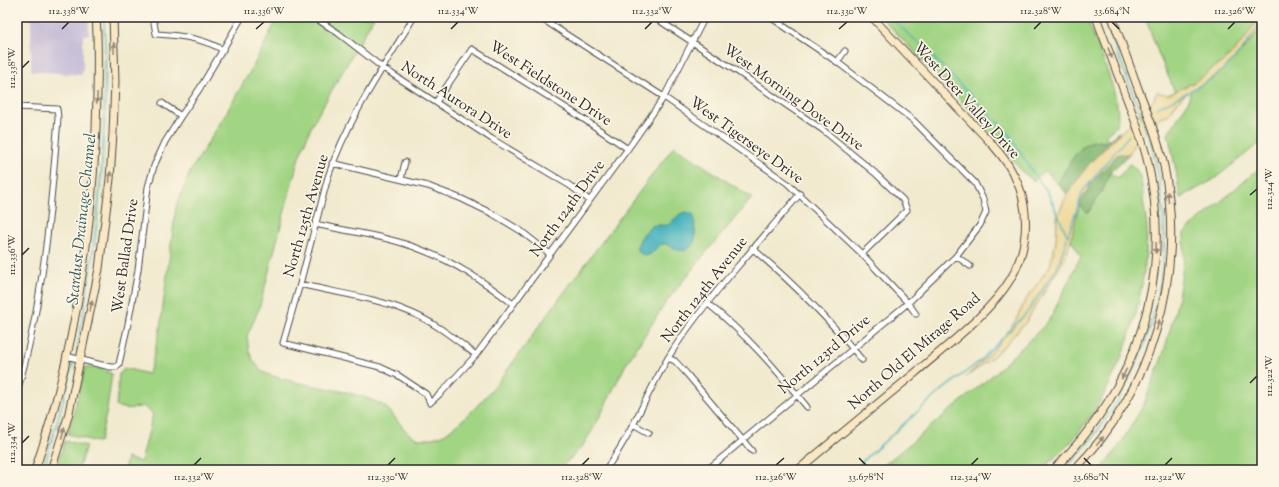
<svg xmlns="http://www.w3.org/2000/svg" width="1279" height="487" font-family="'Sorts Mill Goudy',serif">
	<rect width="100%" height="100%" fill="#fcf5e5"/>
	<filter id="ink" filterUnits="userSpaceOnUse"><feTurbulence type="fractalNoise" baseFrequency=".025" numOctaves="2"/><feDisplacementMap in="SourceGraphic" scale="8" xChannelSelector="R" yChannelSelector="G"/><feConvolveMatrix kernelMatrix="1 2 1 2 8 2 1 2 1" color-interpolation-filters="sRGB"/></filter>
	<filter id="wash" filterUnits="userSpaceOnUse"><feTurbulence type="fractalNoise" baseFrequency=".012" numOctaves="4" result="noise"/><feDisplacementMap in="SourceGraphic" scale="16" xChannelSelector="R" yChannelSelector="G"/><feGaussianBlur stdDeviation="0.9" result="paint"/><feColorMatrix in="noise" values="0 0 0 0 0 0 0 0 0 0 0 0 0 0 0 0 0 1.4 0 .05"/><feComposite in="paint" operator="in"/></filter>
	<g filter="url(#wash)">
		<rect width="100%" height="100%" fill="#f1eacf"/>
		<!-- industrial -->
		<path fill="#c8bfd8" d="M31 17H89V33L87 35H83V70L82 71V75L31 71Z"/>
		<!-- green -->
		<path fill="#a1d483" stroke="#668057" d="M278 17H374L312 125 299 157 259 309 247 336 249 351 253 360 261 371 267 374C304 388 346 387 381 404 395 411 404 438 421 439 429 439 441 437 447 432 487 404 517 356 545 318 588 260 631 203 674 146L752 198 708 250 666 302 625 366 595 426 582 447 559 470H124L127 458 141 462 153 414 143 406C133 409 126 410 116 406L119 374 122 372 124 368 148 374 151 367 160 329 176 207 190 172 225 115 256 61Z
			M881 17H1086C1094 38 1126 107 1116 126 1114 129 1108 133 1105 136L1109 140C1102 143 1099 140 1094 141 1077 145 1065 170 1058 184L1044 171 1034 181 1021 171 1006 148Z
			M1145 17H1259C1254 25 1250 34 1244 40 1226 62 1201 80 1175 92L1159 55Z
			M1262 28V141L1213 180 1180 198 1176 170 1168 134 1188 102 1191 90 1214 78 1241 52Z
			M1129 164C1144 171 1142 191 1144 207 1145 214 1147 223 1147 231 1146 304 1119 388 1070 443 1061 452 1051 461 1041 470H878L994 374 1046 324 1052 315 1081 256 1071 240 1079 205 1088 213 1104 187 1110 173 1118 178Z
			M1262 166V470H1101L1121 443 1144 404 1164 352 1177 304 1184 260V233Z
			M87 367 101 369 112 374 107 410 100 441 97 442 68 434 85 368Z
			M65 441 86 446 78 470H55Z"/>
		<!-- forest -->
		<path fill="#80b671" stroke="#56704e" d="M1120 132 1089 164 1067 194 1058 184C1066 169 1075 148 1093 141 1098 140 1103 144 1108 141 1113 138 1115 133 1120 132Z
			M1118 154H1129L1110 173 1104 187 1088 213 1079 205 1091 183Z"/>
		<!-- sand -->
		<path fill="#eeda9e" stroke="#8c8264" d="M1259 17H1262V28L1241 52 1214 78 1191 90 1180 99 1168 115 1160 117 1134 144 1129 154H1118L1091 183 1079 205 1071 240 1065 258 1026 322 1006 344 990 359 966 377 994 350 1016 320 1025 301 1050 266 1056 241 1057 218 1067 194 1089 164 1153 101 1157 92 1168 95 1193 83 1228 58 1245 39Z"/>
		<!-- water -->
		<path fill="#42b1bc" stroke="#366e74" d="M685 212 692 213C696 218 694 225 695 231 697 242 690 253 678 250 673 249 668 243 663 244 654 245 651 265 637 250 635 245 646 229 652 226 656 224 663 226 668 225L680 214Z"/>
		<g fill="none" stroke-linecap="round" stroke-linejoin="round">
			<!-- stream -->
			<path stroke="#42b1bc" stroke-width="1.5" d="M890 17 929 53 1009 134 1032 171 1047 191 1067 235
				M1157 108C1183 94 1213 82 1233 60 1245 48 1254 34 1262 20
				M77 351C80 335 82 320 85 304 102 207 108 115 104 17
				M43 470 58 419 73 363
				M853 470 936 395 980 361 1026 314 1057 268 1083 191 1129 135
				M1064 470C1148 384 1184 268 1153 150 1148 133 1141 116 1135 99 1125 72 1114 44 1104 17"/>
		</g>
	</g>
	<g filter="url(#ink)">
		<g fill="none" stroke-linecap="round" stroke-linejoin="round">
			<!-- street casing -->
			<g stroke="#494844" stroke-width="7">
				<path id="street" d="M153 17 156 34C179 35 203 38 223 50
					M314 17 338 33 383 68 492 139 569 185 589 200
					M414 17C383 68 347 120 328 177L300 284 283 343 380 367 399 376 426 394 430 403 441 393 476 355 632 143 664 97 705 17
					M539 17 664 97 787 183 862 254 908 303 916 314
					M654 17 738 72 823 130 875 173 903 200 907 210 862 254
					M837 62 845 51
					M436 102 472 49 576 114 628 149
					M162 103 181 116
					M17 107 57 109 58 118C51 210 43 303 17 392
					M332 163 428 186 462 199 493 214 521 231 550 254
					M401 179 405 162
					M315 224C350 232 388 236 422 250 456 263 485 282 513 304
					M752 248C792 282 829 319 862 360
					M956 256 970 266
					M300 284C335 293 373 297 407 311 433 321 454 338 476 355
					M707 303C745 333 776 369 807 407
					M66 356 110 367H116L119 364 128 324 138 270 148 187 154 166 165 142 181 116 200 88 242 17
					M668 358 675 361 686 373 752 451
					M633 424 649 433
					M605 470C631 436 646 395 668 358 688 325 713 295 738 266 759 242 779 218 800 194
					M707 470 908 303 956 256 980 225 986 212 983 199 975 183 913 120 837 62 770 17"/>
			</g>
			<!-- secondary casing -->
			<g stroke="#494844" stroke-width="9">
				<path id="secondary" d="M35 470C72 362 91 243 96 129 97 91 99 54 96 17
					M51 470 68 417 99 269 110 179 113 133 115 82 113 17
					M798 470C837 437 876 405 915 373 945 347 990 313 1010 280 1030 247 1031 203 1011 170 1006 160 998 151 991 143L872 17
					M1053 470C1137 388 1174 278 1148 163 1143 141 1135 120 1127 99 1117 72 1106 44 1096 17
					M1074 470C1152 391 1186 275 1164 166 1158 140 1149 116 1139 91 1130 66 1121 42 1112 17"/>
			</g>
			<!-- street -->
			<use href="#street" stroke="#fff" stroke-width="5"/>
			<!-- secondary -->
			<use href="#secondary" stroke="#fae7c3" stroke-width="7"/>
		</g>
		<!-- one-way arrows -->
		<defs><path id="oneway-solid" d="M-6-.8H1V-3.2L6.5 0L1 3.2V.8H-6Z"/></defs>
		<g fill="#928977">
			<use href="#oneway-solid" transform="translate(114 48) rotate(-92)"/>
			<use href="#oneway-solid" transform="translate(1110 53) rotate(69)"/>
			<use href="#oneway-solid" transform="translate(97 98) rotate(92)"/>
			<use href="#oneway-solid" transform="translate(110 177) rotate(-85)"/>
			<use href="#oneway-solid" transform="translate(1168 197) rotate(-96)"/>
			<use href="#oneway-solid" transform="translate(1156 248) rotate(92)"/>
			<use href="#oneway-solid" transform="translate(91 306) rotate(-78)"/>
			<use href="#oneway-solid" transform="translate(1158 325) rotate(-74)"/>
			<use href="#oneway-solid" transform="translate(1124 374) rotate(116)"/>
			<use href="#oneway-solid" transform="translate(63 433) rotate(-74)"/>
			<use href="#oneway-solid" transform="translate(1100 441) rotate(-51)"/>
		</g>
	</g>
	<!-- ticks -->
	<path fill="none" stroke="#2b2b2b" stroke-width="1.5" d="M1112 22 1119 29M62 29 69 22M256 29 264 22M451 29 458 22M645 29 652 22M839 29 847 22M1034 29 1041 22M1228 29 1235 22M22 68 29 61M1250 195 1257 189M22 255 29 248M1250 383 1257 376M22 443 29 436M859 458 866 465M1084 458 1091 465M194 465 201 458M388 465 395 458M582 465 589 458M776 465 784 458M971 465 978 458M1165 465 1172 458"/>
	<g text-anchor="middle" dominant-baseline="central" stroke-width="3.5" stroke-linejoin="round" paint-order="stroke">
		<!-- street labels -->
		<g font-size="15" fill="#2b2b2b" stroke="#fcf5e5">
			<text transform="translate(550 84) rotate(33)">West Fieldstone Drive</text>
			<text transform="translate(793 98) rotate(36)">West Morning Dove Drive</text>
			<text transform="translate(456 101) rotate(33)">North Aurora Drive</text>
			<text transform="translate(966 101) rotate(48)">West Deer Valley Drive</text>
			<text transform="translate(746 141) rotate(36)">West Tigerseye Drive</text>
			<text transform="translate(568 209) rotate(-54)">North 124th Drive</text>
			<text transform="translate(307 216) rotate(-74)">North 125th Avenue</text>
			<text transform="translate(126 256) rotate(-82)">West Ballad Drive</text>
			<text transform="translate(705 290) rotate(-52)">North 124th Avenue</text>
			<text transform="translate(915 352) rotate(-41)">North Old El Mirage Road</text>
			<text transform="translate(825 355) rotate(-40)">North 123rd Drive</text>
		</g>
		<!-- water labels -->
		<g font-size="16" font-style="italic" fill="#335a5e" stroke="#fcf5e5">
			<text transform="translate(83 219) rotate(-84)">Stardust Drainage Channel</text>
		</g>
	</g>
	<!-- margin -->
	<rect width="1279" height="487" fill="none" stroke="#fcf5e5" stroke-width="44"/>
	<rect x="22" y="22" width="1235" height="443" fill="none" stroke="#2b2b2b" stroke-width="1.5"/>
	<g font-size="10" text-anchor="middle" fill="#2b2b2b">
		<text x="69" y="14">112.338°W</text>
		<text x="264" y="14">112.336°W</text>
		<text x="458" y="14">112.334°W</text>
		<text x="652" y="14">112.332°W</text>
		<text x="847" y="14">112.330°W</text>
		<text x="1041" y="14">112.328°W</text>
		<text x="1112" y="14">33.684°N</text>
		<text x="1235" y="14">112.326°W</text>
		<text transform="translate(11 68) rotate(-90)" y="4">112.338°W</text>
		<text transform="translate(1268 189) rotate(-90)" y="4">112.324°W</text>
		<text transform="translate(11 255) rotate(-90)" y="4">112.336°W</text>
		<text transform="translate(1268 376) rotate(-90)" y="4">112.322°W</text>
		<text transform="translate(11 443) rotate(-90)" y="4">112.334°W</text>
		<text x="194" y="480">112.332°W</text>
		<text x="388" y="480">112.330°W</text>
		<text x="582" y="480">112.328°W</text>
		<text x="776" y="480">112.326°W</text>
		<text x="866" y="480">33.678°N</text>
		<text x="971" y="480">112.324°W</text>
		<text x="1091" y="480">33.680°N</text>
		<text x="1165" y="480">112.322°W</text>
	</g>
</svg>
